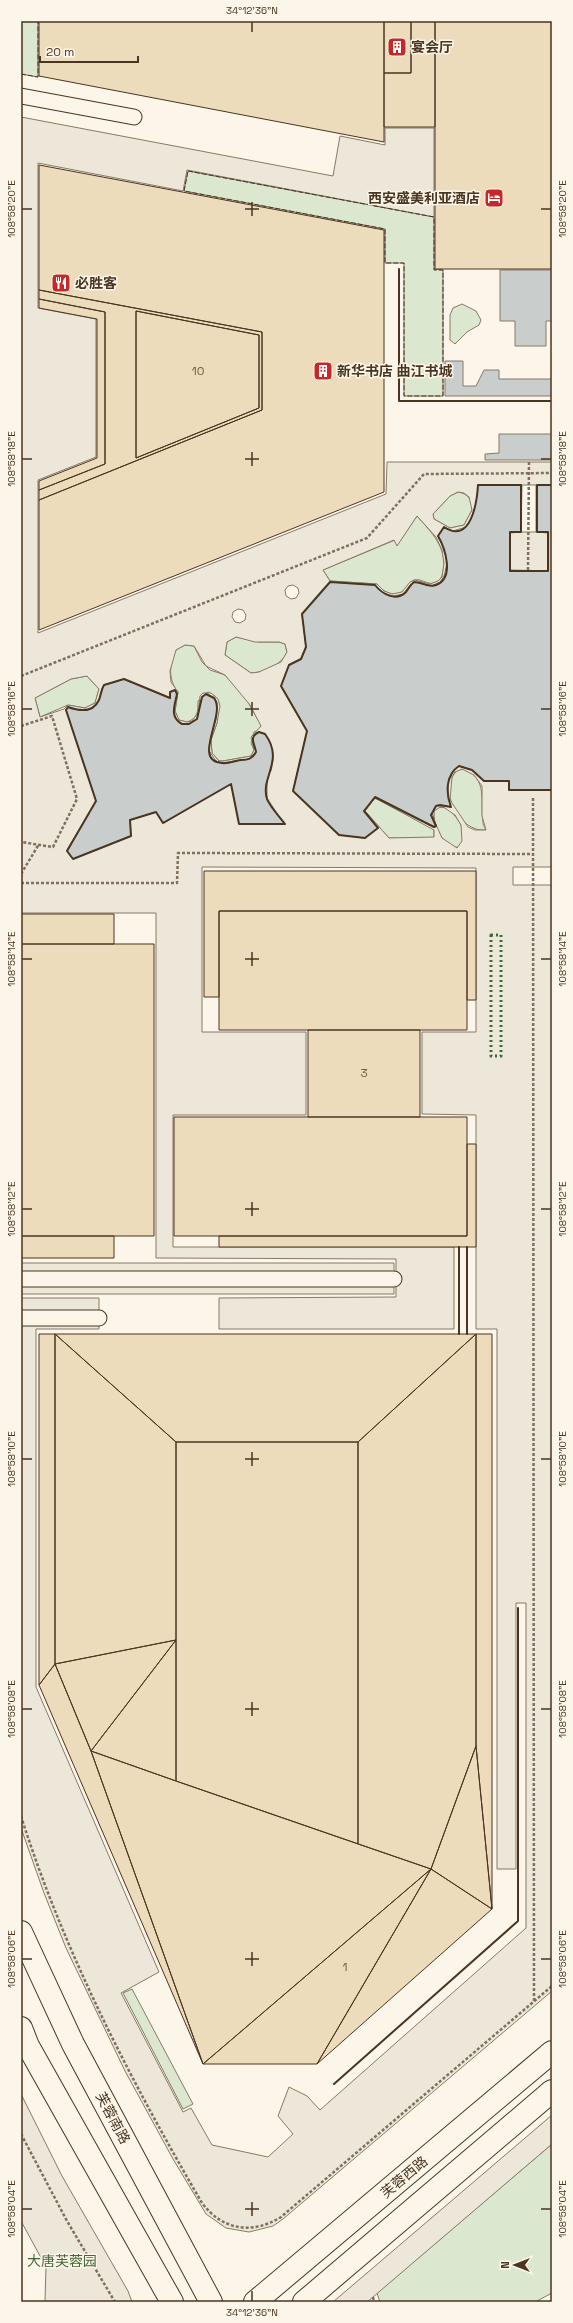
<svg xmlns="http://www.w3.org/2000/svg" width="573" height="2323" font-family="'Space Grotesk','Noto Sans SC',sans-serif">
	<rect width="100%" height="100%" fill="#fbf6e9"/>
	<!-- green -->
	<path fill="#dce7d0" stroke="#887966" d="M21 21H38V77L21 74Z
		M188 171 434 217V269L443 270V396H404V263H385V229L184 191Z
		M462 304 476 311 481 320 479 325 467 332 455 344 450 340V315L453 308Z
		M458 492C469 494 472 500 472 510L464 525 450 528 434 519 433 514 450 496Z
		M417 516C431 532 448 548 443 572 442 577 440 581 434 583 427 585 421 578 414 580 409 582 408 586 405 589 396 599 383 592 377 584L330 581 323 570 395 540 397 545Z
		M236 637 259 642H279L285 644 287 652C282 665 263 673 251 673L225 655 227 642Z
		M185 645 194 646 202 662 210 670 225 675 245 697 261 725 259 730 254 732 251 743 254 750 251 756 223 761H219L212 753 211 740 217 723 215 696 208 692 198 701C198 712 198 718 187 722L179 720 175 711 178 692C168 680 169 664 176 650Z
		M87 676 99 689 95 703 85 708 68 705 40 717 35 698 71 679Z
		M465 769C488 780 480 801 483 822 483 825 485 828 486 830 459 833 436 788 458 770Z
		M375 798 434 829V838H389L365 811Z
		M438 807 447 808C458 817 470 834 459 847 444 850 432 823 434 811Z
		M132 1989 193 2104 183 2109 123 1993Z
		M552 2144V2293L535 2302H380L377 2293Z"/>
	<!-- parking -->
	<path fill="#ede7d9" stroke="#887966" fill-rule="evenodd" d="M21 117 333 176 340 136 385 145V128H434V217L187 170 183 191 38 163V308L96 319V457L38 480V633L386 494 387 462H552V485H537V532H548V571H510V532H521L478 498 473 516 466 527 453 531 444 527 438 536 444 548 447 563 444 576 440 582 431 586 420 582 410 585 403 594 393 596 383 593 375 585 302 614 306 647 301 659 281 686 307 731 293 791 378 828 364 811 375 797 436 826 432 812 436 806H445L448 799V783L454 770 459 766 472 770 484 781H509L510 790H552V867H513V885H552V1991L283 2219 273 2226 249 2232 226 2228 206 2214 173 2159 125 2071 66 1948 44 1893 21 1828V1298H99V1329H36V1687L159 1972 121 1993 183 2112 191 2108 212 2145 268 2157 293 2134 278 2116 289 2087 307 2096 320 2110 526 1928V1603H516V1869H497V1329H476V1115L422 1114V1032H476V868L202 867V1032H306V1115H173V1247H454V1329H219V1298L396 1297V1259L156 1258V913H21ZM522 485H536V532H521ZM458 492 464 493 469 497 472 510 464 525 450 528 434 519 433 514 450 496ZM417 516 436 537 442 550 444 563 442 577 438 581 430 584 415 580 410 582 402 592 392 594 384 591 377 584 330 581 323 570 394 540 397 546ZM293 585 298 588 299 593 296 598 291 599 286 596 285 590 288 586ZM238 609 243 610 246 615 245 620 240 623 235 622 232 617 233 612ZM236 637 255 642H279L285 644 287 652 281 662 259 672 251 673 225 655 227 642ZM185 645 194 646 206 666 225 675 250 705 261 726 251 737 254 750 251 756 223 761H219L212 753 211 740 217 723 220 706 218 699 211 693H203L200 696 198 713 192 721 187 722 179 720 175 711 178 692 171 682 170 671 176 650ZM87 676 99 689 95 703 85 708 68 705 64 709 40 717 35 698 71 679ZM124 679 170 698 177 694 173 708 176 720 182 724 193 723 199 716 200 701 214 698 217 703 216 720 209 736 208 749 216 761 221 763 249 759 256 752 252 741 270 742 273 760 271 771 267 775V798L284 824 231 784 164 823 156 812 130 820 67 850 96 801 68 707 82 711 92 708 99 700 102 688ZM462 769 474 775 482 786V816L486 830H475L468 827 450 800 452 777 455 772ZM375 798 434 830V837L389 838 365 811ZM442 806 455 815 461 825 462 841 457 848 442 838 434 820V811Z
		M21 1263H394V1294H21Z
		M21 2094 62 2176 128 2291 132 2302H45L46 2267 21 2221Z
		M552 2115V2144L373 2297 367 2302H333Z"/>
	<!-- water -->
	<path fill="#c9cecd" stroke="#887966" d="M500 270H552V321H546V346H515V321H500Z
		M445 361H463V386H476L484 370H499V379H552V396H445Z
		M499 434H552V460H485V454L499 453Z
		M478 485H521V532L510 533V570L548 571V533L537 532V485H552V790H509V781H484L472 770 459 766C445 775 446 794 451 807L440 805 436 806 431 815 436 826 434 827 375 798 364 811 378 828 365 838 339 835 293 791 307 731 281 686 289 665 301 659 306 647 302 614 330 582 375 585C382 594 396 602 406 592 409 588 410 585 414 582 421 582 429 588 436 585 455 578 445 548 438 536L444 527C471 545 477 502 478 485Z
		M124 679 170 698V692L175 690 177 694C175 705 169 717 182 724H189L197 719 202 697 206 694 214 698C227 714 191 761 222 763 228 764 234 761 241 760 248 760 252 759 256 752 255 744 248 737 259 732L265 734C285 761 260 777 267 799 270 807 280 817 285 824H239L231 784 163 823 156 812 130 820 131 836 73 859 67 851 96 801 66 710 68 707C79 711 93 713 99 700 101 695 101 690 104 685Z"/>
	<!-- building -->
	<path fill="#ecdcbc" stroke="#4a3520" fill-rule="evenodd" d="M39 21H384V142L39 76Z
		M384 21H411V73H384Z
		M411 21H435V127H384V73H411Z
		M435 21H552V269H435Z
		M39 165 384 230V492L39 630V500L262 410V332L39 290Z
		M39 290 262 332V410L39 500V490L105 464V312L39 299ZM136 311 259 335V408L136 458Z
		M39 299 105 312V464L39 490V481L97 458V319L39 308Z
		M136 311 259 335V408L136 458Z
		M204 871H476V1000H467V911H219V997H204Z
		M219 911H467V1030H219Z
		M21 914H114V944H21Z
		M21 944H154V1236H21Z
		M308 1030H420V1117H308Z
		M174 1117H467V1236H174Z
		M467 1144H476V1247H219V1236H467Z
		M21 1236H114V1258H21Z
		M39 1334H55V1664L39 1685Z
		M55 1334 176 1442V1640L55 1664Z
		M55 1334H476L358 1442H176Z
		M476 1334V1746L431 1869 358 1844V1442Z
		M476 1334H492V1909L476 1746Z
		M176 1442H358V1844L176 1781Z
		M176 1640 91 1751 55 1664Z
		M176 1640V1781L91 1751Z
		M55 1664 91 1751 203 2064 39 1685Z
		M476 1746 492 1909 431 1869Z
		M91 1751 176 1781 431 1869 203 2064Z
		M431 1869 492 1909 317 2064Z
		M431 1869 317 2064H203Z"/>
	<g fill="none" stroke-linecap="round" stroke-linejoin="round">
		<!-- service casing -->
		<g stroke="#4a3520" stroke-width="17">
			<path id="service" d="M21 96 134 117
				M21 1279H394
				M21 1318H99"/>
		</g>
		<!-- secondary casing -->
		<g stroke="#4a3520" stroke-width="24">
			<path id="secondary" d="M21 1932 73 2044 211 2302
				M21 2028 28 2046 172 2302
				M255 2302 552 2052
				M304 2302 552 2091"/>
		</g>
		<!-- path -->
		<path stroke="#7f6f5c" stroke-width="2.5" stroke-dasharray="3 2" stroke-linecap="butt" d="M528 570 529 462
			M21 676 367 538 424 474 552 473
			M21 726 52 716 77 799 53 847 21 842
			M533 798 534 2001
			M21 874 39 844
			M21 883H177L178 853 533 854
			M21 1816C64 1952 130 2079 202 2203 222 2230 252 2235 281 2217L552 1986
			M21 2134 67 2221 115 2302
			M373 2297 374 2302"/>
		<!-- service -->
		<use href="#service" stroke="#fbf6e9" stroke-width="15"/>
		<!-- secondary -->
		<use href="#secondary" stroke="#fbf6e9" stroke-width="22"/>
		<!-- hedge -->
		<path stroke="#436837" stroke-width="3" stroke-dasharray="2 3" stroke-linecap="butt" d="M491 935H501V1056H491Z"/>
		<!-- fence -->
		<path stroke="#4a3520" stroke-width="1" stroke-dasharray="5 2" stroke-linecap="butt" d="M21 74 38 77V21
			M188 171 434 217V270H443V396H404V263H385V229L184 191Z"/>
		<!-- wall -->
		<path stroke="#4a3520" stroke-width="2" d="M399 269V401H552
			M552 485H537V532H548V571H510V532H521V485H478C477 502 471 545 444 527L438 536C445 548 455 578 436 585 429 588 421 582 414 582 410 585 409 588 406 592 396 602 382 594 375 585L330 582 302 614 306 647 301 659 289 665 281 686 307 731 293 791 339 835 365 838 378 828 364 811 375 797 434 827 436 826 431 815 436 806 440 805 451 807C446 794 445 775 459 766L472 770 484 781H509V790H552
			M124 679 170 698V692L175 690 177 694C175 705 169 717 182 724H189L197 719 202 697 206 694 214 698C227 714 191 761 222 763 228 764 234 761 241 760 248 760 252 759 256 752 255 744 248 737 259 732L265 734C285 761 260 777 267 799 270 807 280 817 285 824H239L231 784 163 823 156 812 130 820 131 836 73 859 67 851 96 801 66 710 68 707C79 711 93 713 99 700 101 695 101 690 104 685Z
			M459 1247V1334
			M467 1247V1334
			M334 2084 518 1921V1608"/>
	</g>
	<!-- ticks -->
	<path fill="none" stroke="#4a3520" stroke-width="1.5" d="M252 22V32M252 202V216M22 209H32M245 209H259M541 209H551M252 452V466M22 459H32M245 459H259M541 459H551M252 702V716M22 709H32M245 709H259M541 709H551M252 952V966M22 959H32M245 959H259M541 959H551M252 1202V1216M22 1209H32M245 1209H259M541 1209H551M252 1452V1466M22 1459H32M245 1459H259M541 1459H551M252 1702V1716M22 1709H32M245 1709H259M541 1709H551M252 1952V1966M22 1959H32M245 1959H259M541 1959H551M252 2202V2216M22 2209H32M245 2209H259M541 2209H551M252 2291V2301"/>
	<!-- icons -->
	<defs>
		<g id="building-square" transform="scale(1)"><rect x="-9" y="-9" width="18" height="18" rx="4" fill="#c62828" stroke="#fbf6e9"/><path d="M-4-6H4V6H1V3H-1V6H-4ZM-2.5-4.3h1.7v1.8h-1.7ZM.8-4.3h1.7v1.8H.8ZM-2.5-1h1.7V.8h-1.7ZM.8-1h1.7V.8H.8Z" fill="#fff"/></g>
		<g id="hotel-square" transform="scale(1)"><rect x="-9" y="-9" width="18" height="18" rx="4" fill="#c62828" stroke="#fbf6e9"/><path d="M-6-4.5h1.5V1H6V5H4.5V3h-9V5H-6ZM-4 0a1.8 1.8 0 1 1 3.6 0ZM.5 0V-2.5h3Q6-2.5 6 0Z" fill="#fff"/></g>
		<g id="restaurant-square" transform="scale(1)"><rect x="-9" y="-9" width="18" height="18" rx="4" fill="#c62828" stroke="#fbf6e9"/><path d="M-5-6h1v4h1v-4h1v4h1v-4h1v5L-1.5 .5V6h-2V.5L-5-1ZM5-6V6H3V1.5H1.5Q1.5-4 5-6Z" fill="#fff"/></g>
	</defs>
	<g fill-rule="evenodd">
		<use href="#building-square" x="397" y="47"/>
		<use href="#hotel-square" x="494" y="198"/>
		<use href="#restaurant-square" x="61" y="283"/>
		<use href="#building-square" x="323" y="371"/>
	</g>
	<g text-anchor="middle" dominant-baseline="central" stroke-width="3" stroke-linejoin="round" paint-order="stroke">
		<!-- number labels -->
		<g font-size="12" fill="#725f47">
			<text x="198" y="371">10</text>
			<text x="364" y="1073">3</text>
			<text x="345" y="1967">1</text>
		</g>
		<!-- poi labels -->
		<g font-size="14" font-weight="bold" fill="#4a3520" stroke="#fbf6e9" text-anchor="start">
			<text x="411" y="47">宴会厅</text>
			<text x="480" y="198" text-anchor="end">西安盛美利亚酒店</text>
			<text x="75" y="283">必胜客</text>
			<text x="337" y="371">新华书店 曲江书城</text>
		</g>
		<!-- street labels -->
		<g font-size="14" fill="#4a3520" stroke="#fbf6e9">
			<text transform="translate(113 2118) rotate(62)">芙蓉南路</text>
			<text transform="translate(404 2177) rotate(-40)">芙蓉西路</text>
		</g>
		<!-- park labels -->
		<g font-size="14" fill="#436837" stroke="#fbf6e9">
			<text x="62" y="2261">大唐芙蓉园</text>
		</g>
	</g>
	<!-- border -->
	<rect width="573" height="2323" fill="none" stroke="#fbf6e9" stroke-width="44"/>
	<!-- north arrow -->
	<g transform="translate(515 2265) rotate(270)" stroke="#fbf6e9" stroke-width="3" paint-order="stroke">
	<path d="M0-3L7 15L0 10L-7 15Z" fill="#4a3520"/>
	<text y="-6" font-size="11" font-weight="bold" text-anchor="middle" fill="#4a3520">N</text>
	</g>
	<!-- scale -->
	<path d="M40 56v6h98v-6" fill="none" stroke="#4a3520" stroke-width="2"/>
	<text x="46" y="56" font-size="12" fill="#4a3520" stroke="#fbf6e9" stroke-width="3" paint-order="stroke">20 m</text>
	<rect x="22" y="22" width="529" height="2279" fill="none" stroke="#4a3520" stroke-width="1.5"/>
	<g font-size="10" text-anchor="middle" fill="#4a3520">
		<text x="252" y="14">34°12'36"N</text>
		<text transform="translate(562 209) rotate(-90)" y="4">108°58'20"E</text>
		<text transform="translate(11 209) rotate(-90)" y="4">108°58'20"E</text>
		<text transform="translate(562 459) rotate(-90)" y="4">108°58'18"E</text>
		<text transform="translate(11 459) rotate(-90)" y="4">108°58'18"E</text>
		<text transform="translate(11 709) rotate(-90)" y="4">108°58'16"E</text>
		<text transform="translate(562 709) rotate(-90)" y="4">108°58'16"E</text>
		<text transform="translate(11 959) rotate(-90)" y="4">108°58'14"E</text>
		<text transform="translate(562 959) rotate(-90)" y="4">108°58'14"E</text>
		<text transform="translate(11 1209) rotate(-90)" y="4">108°58'12"E</text>
		<text transform="translate(562 1209) rotate(-90)" y="4">108°58'12"E</text>
		<text transform="translate(11 1459) rotate(-90)" y="4">108°58'10"E</text>
		<text transform="translate(562 1459) rotate(-90)" y="4">108°58'10"E</text>
		<text transform="translate(11 1709) rotate(-90)" y="4">108°58'08"E</text>
		<text transform="translate(562 1709) rotate(-90)" y="4">108°58'08"E</text>
		<text transform="translate(11 1959) rotate(-90)" y="4">108°58'06"E</text>
		<text transform="translate(562 1959) rotate(-90)" y="4">108°58'06"E</text>
		<text transform="translate(562 2209) rotate(-90)" y="4">108°58'04"E</text>
		<text transform="translate(11 2209) rotate(-90)" y="4">108°58'04"E</text>
		<text x="252" y="2316">34°12'36"N</text>
	</g>
</svg>
